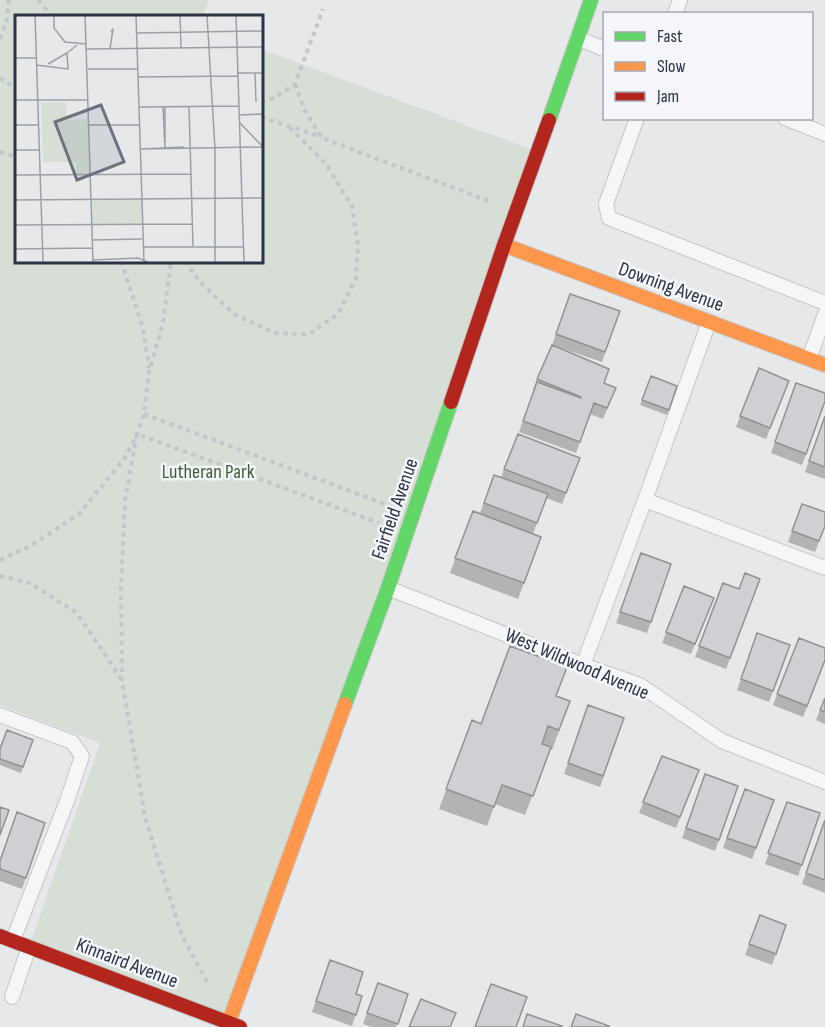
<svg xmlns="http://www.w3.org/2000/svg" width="825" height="1027" font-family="'Sofia Sans Condensed',sans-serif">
	<rect width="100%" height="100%" fill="#e6e8ea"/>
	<!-- green -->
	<path fill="#d6ded6" d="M0 0H209L203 16H16V261H261V49L538 152 228 1023 29 947 100 743 0 705Z"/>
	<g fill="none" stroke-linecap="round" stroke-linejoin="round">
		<!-- lane casing -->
		<g stroke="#c4c6c8" stroke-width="16">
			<path id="lane" d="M675 14 680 0
				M577 38 604 49
				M637 118 606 204 609 218 825 303
				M785 118 825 134
				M809 359 825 314
				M645 500 825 568
				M388 588 583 665 640 685 722 741 825 782
				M583 665 646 497 709 322
				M0 715 72 742 82 756 67 801 13 940
				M12 997 29 947"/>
		</g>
		<!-- fast casing -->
		<g stroke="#c4c6c8" stroke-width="16">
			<path id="fast" d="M549 120 591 0
				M345 704 388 588 451 402"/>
		</g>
		<!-- slow casing -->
		<g stroke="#c4c6c8" stroke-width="16">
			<path id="slow" d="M504 245 825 365
				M227 1027 345 704"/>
		</g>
		<!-- jam casing -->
		<g stroke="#c4c6c8" stroke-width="16">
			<path id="jam" d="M451 402 504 245 549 120
				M0 936 240 1027"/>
		</g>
		<!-- path -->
		<path stroke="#c5c6ca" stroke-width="4" stroke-dasharray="4.5 4.5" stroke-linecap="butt" d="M38 0 52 16
			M0 39 7 19 9 0
			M0 78 16 88
			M295 84 304 109 322 138 489 201
			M261 102 274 98 295 84 323 9
			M261 117 322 137
			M0 152 16 157
			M121 261 143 328 149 368
			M185 261 199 281 234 314 274 333 309 334 338 314 356 278 358 245 352 206 326 164 288 126
			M144 414 385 504
			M0 560 30 546 78 515 124 459 137 434 144 414 149 372 163 323 171 261
			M0 576 30 583 77 613 122 680
			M207 982 182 936 145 817 122 681 121 590 125 500 137 434 379 523"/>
		<!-- lane -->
		<use href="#lane" stroke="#f5f6f7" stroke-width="14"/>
		<!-- fast -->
		<use href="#fast" stroke="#63d668" stroke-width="14"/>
		<!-- slow -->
		<use href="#slow" stroke="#ff974d" stroke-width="14"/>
		<!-- jam -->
		<use href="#jam" stroke="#b3261e" stroke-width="14"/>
	</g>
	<!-- wall -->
	<path fill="#b1b3b5" d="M570 294 620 311 602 362 552 345Z
		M759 368 789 381 766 439 736 427Z
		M651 376 677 386 667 415 640 405Z
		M537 379 604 383 616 388 603 419 590 414 576 453 519 432 534 390H533Z
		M796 383 825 401 802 465 771 453Z
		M825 416V479L805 472Z
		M518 434 576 469 562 504 546 498 533 534 541 537 518 599 450 573 473 511 480 513 494 475 501 477Z
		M802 504 825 526 815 552 788 542Z
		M641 553 671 564 647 633 616 623Z
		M760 579 726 669 695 657 723 583 739 589Z
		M684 586 710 608 691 654 662 643Z
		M757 633 790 645 769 702 737 690Z
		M799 638 825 661 803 717 773 705Z
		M556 696 570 701 552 750 550 749 525 815 495 804 487 826 439 809 472 720 481 724Z
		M825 698V724L816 720Z
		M588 705 624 718 600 787 564 774Z
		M33 740 21 773 0 765V749Z
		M662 756 699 770 676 828 639 813Z
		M705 774 738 786 715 851 682 838Z
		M745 789 774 800 752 859 723 848Z
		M787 802 820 813 798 876 765 864Z
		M825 820V893L802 884Z
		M45 823 22 889 0 881V861Z
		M760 915 786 925 772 965 745 955Z
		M330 960 356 994 362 996 352 1026 312 1012Z
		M378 983 408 994 396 1027H372L363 1024Z"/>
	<!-- building -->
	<path fill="#ced0d3" stroke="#909294" stroke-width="1.5" d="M570 294 620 311 605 352 556 334Z
		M552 345 609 369 604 383 616 388 607 408 594 403 580 442 523 421 537 382 581 398V397L537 379Z
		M759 368 789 381 770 428 740 416Z
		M651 376 677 386 669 410 642 400Z
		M796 383 825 393V401L806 454 775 442Z
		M825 416V467L809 461Z
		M518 434 580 458 566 493 504 469Z
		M494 475 548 494 537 523 484 503Z
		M802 504 825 512V526L819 541 792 531Z
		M473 511 541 537 524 583 455 558Z
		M641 553 671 564 651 622 620 612Z
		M745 573 760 579 730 658 699 646 723 583 739 589Z
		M684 586 714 598 695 644 666 632Z
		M757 633 790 645 773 691 741 679Z
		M799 638 825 648V660L807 706 777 694Z
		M510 646 567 667 556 696 570 701 559 730 548 726 542 744 551 747 533 796 502 785 494 807 446 789 472 720 481 724Z
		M825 698V712L820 710Z
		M588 705 624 718 603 776 568 763Z
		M7 730 33 740 23 767 0 759V749Z
		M662 756 699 770 680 817 643 802Z
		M705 774 738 786 719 840 686 828Z
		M745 789 774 800 756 848 727 838Z
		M787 802 820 813 802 865 768 853Z
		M0 807 9 810 0 835Z
		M17 812 45 823 26 878 0 869V861Z
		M825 820V880L806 873Z
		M760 915 786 925 776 954 749 944Z
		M330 960 363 972 356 994 362 996 356 1015 316 1001Z
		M378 983 408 994 398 1024 367 1013Z
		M491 984 527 997 516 1027H475Z
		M421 999 456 1013 450 1027H409Z
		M527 1014 562 1026 561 1027H523Z
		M576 1014 609 1026V1027H571Z"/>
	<g text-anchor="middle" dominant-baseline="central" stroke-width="5" stroke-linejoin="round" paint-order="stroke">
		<!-- street labels -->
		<g font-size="20" fill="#2b3445" stroke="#f4f6f9">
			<text transform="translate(671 287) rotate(20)">Downing Avenue</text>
			<text transform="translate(395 509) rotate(-71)">Fairfield Avenue</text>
			<text transform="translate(577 664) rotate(23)">West Wildwood Avenue</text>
			<text transform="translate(127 963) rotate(21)">Kinnaird Avenue</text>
		</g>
		<!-- park labels -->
		<g font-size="20" fill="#3f6138" stroke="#f4f6f9">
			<text x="208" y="472">Lutheran Park</text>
		</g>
	</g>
	<!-- overview -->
	<g transform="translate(15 15)">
		<rect width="248" height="248" fill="#e6e8ea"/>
		<path d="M51 87 52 105 73 104 75 160H62L61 147H28L26 88ZM127 184V210H77L76 185Z" fill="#d6ded6"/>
		<path fill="none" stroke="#9ba0a8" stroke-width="1.5" d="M20 0 28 247M39 0V13L50 27 72 29M70 0 78 247M121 0 129 247M165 0 166 33M192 0 200 134V247M221 0 229 247M121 18 248 16M72 34 248 32M95 34 98 14 96 17M0 43H21M33 49 52 38M21 50 53 54 52 38 62 30M73 54H122M223 58H248M240 58 241 87M123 62 223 61M0 85H73M148 91 150 134M174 91 178 232M124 92 224 91M224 100 248 99M225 108 248 132M0 110H24M74 110H125M150 128V91M126 134 248 132M126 134 169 132M0 135H25M0 160 176 159M0 185 248 183M0 210 178 209M77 225 127 224M128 232H228M0 234 77 233M78 245 123 243 133 247"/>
		<path fill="#6c737f" fill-opacity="0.15" stroke="#6c737f" stroke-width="3" d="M86 90 109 147 62 165 40 107Z"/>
		<rect width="248" height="248" fill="none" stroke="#2b3445" stroke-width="3"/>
	</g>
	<!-- legend -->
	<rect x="603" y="12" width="210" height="108" fill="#f4f6f9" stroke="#a4a8b1" stroke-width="1.5"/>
	<rect x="615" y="32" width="30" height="9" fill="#63d668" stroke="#a4a8b1" stroke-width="1.5"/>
	<text x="657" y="42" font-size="18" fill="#2b3445">Fast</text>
	<rect x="615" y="62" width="30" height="9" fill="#ff974d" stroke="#a4a8b1" stroke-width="1.5"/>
	<text x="657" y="72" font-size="18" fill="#2b3445">Slow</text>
	<rect x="615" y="92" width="30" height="9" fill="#b3261e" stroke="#a4a8b1" stroke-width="1.5"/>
	<text x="657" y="102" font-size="18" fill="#2b3445">Jam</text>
</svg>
